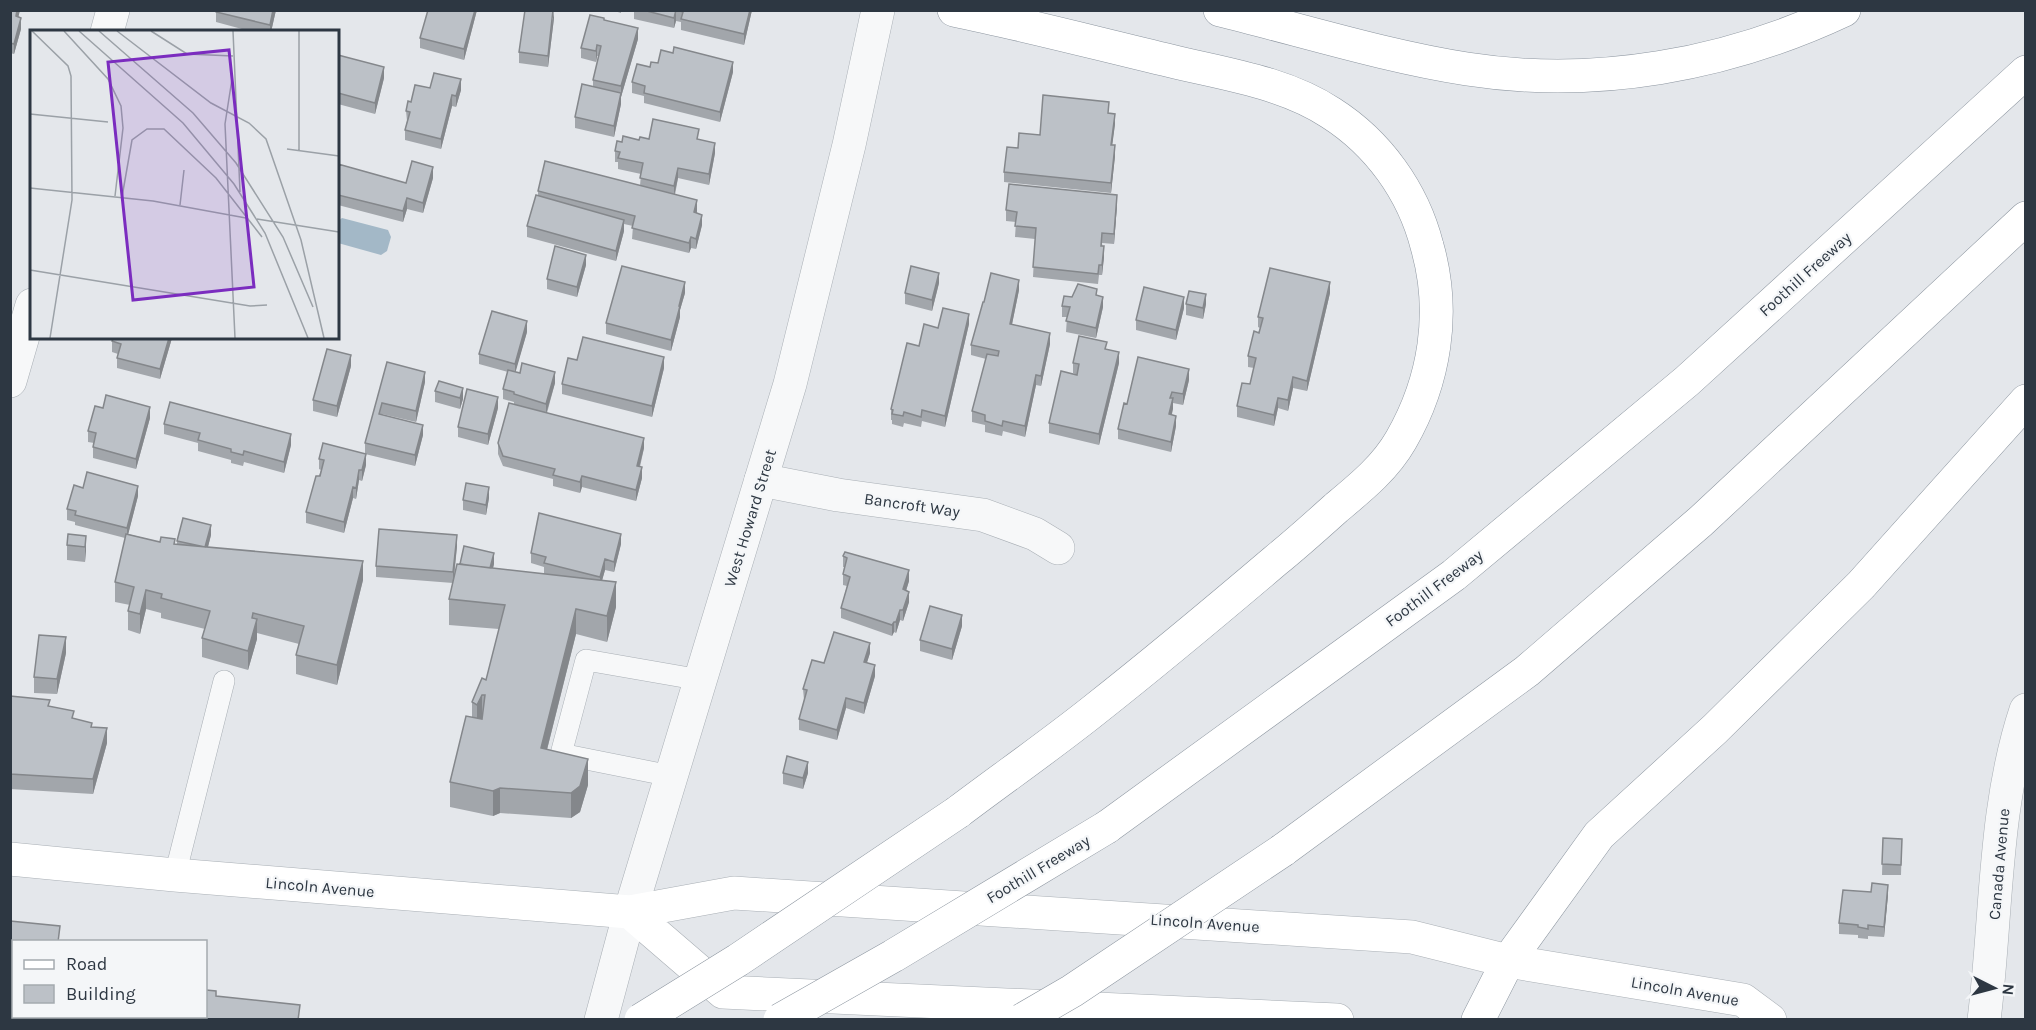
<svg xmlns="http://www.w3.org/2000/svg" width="2036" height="1030" font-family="Karla,sans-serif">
	<rect width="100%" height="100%" fill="#e4e7eb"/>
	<!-- water -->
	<path fill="#a3b8c7" d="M342 218 388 230 391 237 387 251 381 255 338 243V221Z"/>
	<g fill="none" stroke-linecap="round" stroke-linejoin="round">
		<!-- service casing -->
		<g stroke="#a9afb5" stroke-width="22">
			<path id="service" d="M671 776 561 754 586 660 701 680
				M175 875 224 681"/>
		</g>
		<!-- minor casing -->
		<g stroke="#a9afb5" stroke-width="34">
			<path id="minor" d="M107 32 113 10
				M10 381 32 305
				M761 480 838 495 983 515 1035 534 1058 548
				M601 1020 630 912"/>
		</g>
		<!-- tertiary casing -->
		<g stroke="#a9afb5" stroke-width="34">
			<path id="tertiary" d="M630 912 790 384 849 145 878 10
				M1984 1020C1997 917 1993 809 2026 710"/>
		</g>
		<!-- secondary casing -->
		<g stroke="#a9afb5" stroke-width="34">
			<path id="secondary" d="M10 859 175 875 630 912 734 893 1412 937 1508 961 1743 1000 1770 1020
				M630 912 723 992 1337 1020"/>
		</g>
		<!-- motorway casing -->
		<g stroke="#8d96a0" stroke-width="34">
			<path id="motorway" d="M954 10C1027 25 1099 44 1171 61 1224 74 1284 82 1331 113 1378 143 1413 191 1427 246 1446 312 1435 381 1401 440 1385 468 1360 488 1336 508 1316 526 1296 544 1275 561 1215 612 1155 662 1093 711 1049 746 1003 778 958 812
				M1220 10C1302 30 1384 56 1467 69 1595 89 1727 65 1844 10
				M1107 827 1454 575 1687 381 2026 72
				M1283 850 1527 671 1701 521 2026 218
				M1478 1020 1508 961 1599 835 1715 729 1861 585 2026 401"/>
		</g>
		<!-- service -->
		<use href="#service" stroke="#f7f8f9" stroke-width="21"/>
		<!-- minor -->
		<use href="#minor" stroke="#f7f8f9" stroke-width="33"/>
		<!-- tertiary -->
		<use href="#tertiary" stroke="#f7f8f9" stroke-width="33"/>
		<!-- secondary -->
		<use href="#secondary" stroke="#fff" stroke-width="33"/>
		<!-- motorway -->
		<use href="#motorway" stroke="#fff" stroke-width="33"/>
		<!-- motorway-bridge casing -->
		<g stroke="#8d96a0" stroke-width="34" stroke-linecap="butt">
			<path id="motorway-bridge" d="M641 1020 738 960 958 812
				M780 1020 893 956 1107 827
				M1022 1020 1072 991 1283 850"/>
		</g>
		<!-- motorway-bridge -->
		<use href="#motorway-bridge" stroke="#fff" stroke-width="33"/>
	</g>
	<!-- wall -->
	<path fill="#a2a6ab" d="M10 10H20L18 17 21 29 14 54 10 53Z
		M216 10H276L271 32H253L216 22Z
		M428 10H477L464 60 420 48V38Z
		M611 10H621V13Z
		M634 10H752L744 45 681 30V22L676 21 674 28 634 19Z
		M554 18 548 67 519 63V52Z
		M604 20 638 39 621 97V104L614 137 575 128V117L593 87V80L599 56H597L596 62 581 58V48Z
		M338 55 384 78 375 114 338 104Z
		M658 63 733 72 720 122 644 103V96L632 93V82L650 67Z
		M430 88 461 90 456 107 452 106 441 149 405 140V130L407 121 406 111 411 102Z
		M1109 113 1115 124 1112 145 1115 156 1111 193 1004 182V172L1018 148 1040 135Z
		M649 139H699L715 153 709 185 678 178 675 195 697 211V213L702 225 696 249 691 248 689 253 632 239 633 226 624 224V231L616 261 527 237V226L538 196V191L640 186 641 174 618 169V162H615V151L622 142Z
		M338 164 406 183 433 178 423 213 407 209 403 222 338 205Z
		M1117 205 1114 244 1102 243 1104 257 1102 275H1099L1098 284 1033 277 1035 239 1015 237 1016 222 1006 221V210Z
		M586 265 577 297 547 289V279Z
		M939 283 932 311 905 304V293Z
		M1019 290 1012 324 1050 344 1041 386 1036 385 1025 437 1003 431 1002 436 985 432V425L972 422V411L986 359 971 355V345L984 302Z
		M685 293 680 310V317L671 351 606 334V323Z
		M1330 293 1307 391 1293 388 1288 411 1278 408 1274 426 1237 417V406L1250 384 1254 368 1248 367V356L1260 328 1258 327V317Z
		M1097 295 1103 307 1096 338 1066 332 1067 317H1062V306L1072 297Z
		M1186 304H1206L1203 319 1186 315Z
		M1184 308 1176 340 1136 330V320Z
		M969 324 945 427 922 421 921 427 904 423 903 427 892 424V420H891V409L919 346 938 328Z
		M527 332 515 372 555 383 547 413 644 448 640 467 642 478 636 501 582 487 580 493 553 486V479L503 466 498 454V443L514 404V402L503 399V389L508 372 479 364V354Z
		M172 338 160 379 117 368V358L118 354 112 352V341Z
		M1107 350 1119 363 1099 445 1049 433V423L1077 375 1073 373V363Z
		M577 360 664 368 652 417 562 394V384Z
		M387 362 425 382 416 422 382 414V415L423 435 415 466 365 454V443Z
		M351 366 337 417 313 411V400Z
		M1189 380 1183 405 1173 403 1172 415 1176 426 1171 452 1118 439V429L1127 404Z
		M435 391 463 399 460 409 435 402Z
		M103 408 150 418 136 469 93 458V447L94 443 88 442V431Z
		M498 408 488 445 458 437V427Z
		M164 424 291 445 284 473 244 462 243 466 231 463V460L198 451V443L164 434Z
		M319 459 366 465 362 481 359 480 356 499 353 498 344 533 306 523V512L321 470 319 469Z
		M83 488 138 496 128 534 160 542 177 545V541L211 535 208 547 363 580 337 685 296 674V655L299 644 257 633V639L248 670 202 657V638L205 629 161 618V613L146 609 140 634 128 630V611L130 605 115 602V582L125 538 75 525V522L67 520V509Z
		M489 498 486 515 463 510V500Z
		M86 536 85 562 67 560V545Z
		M621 544 614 572 605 570 602 580 616 607 607 642 576 634 547 750 588 785 580 812 571 818 500 813 493 816 450 807V782L472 717V702L486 680 499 629 449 625V599L453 583 376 577V566L457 546 454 580 494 564 493 568 544 574V567L531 563V553Z
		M843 556 909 581 906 591 909 602 903 621 900 620 896 633 894 632 892 636 841 618V608L847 586 843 585V574L844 567H843Z
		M962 626 952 660 920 651V640Z
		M66 653 57 694 34 693V677Z
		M870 653 867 662 875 676 864 714 846 708 837 740 799 730V719L804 700 803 689 824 663Z
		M10 696 50 707 92 727 107 743 93 794 10 789Z
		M783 773H808L803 789 783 784Z
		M1883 838 1902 839 1901 875H1882Z
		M1888 895 1884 937 1868 936V939L1858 938V935L1839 934V923Z
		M10 921 14 942V1016H10Z
		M15 1017H53L52 1020Z"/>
	<!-- shaded-wall -->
	<path fill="#84878b" d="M17 10H20L16 27V16Z
		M273 10H276L271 32H270V25Z
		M475 10H477L464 60V49Z
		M554 10V18L548 67V56Z
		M676 10V21L674 28V18Z
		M750 10H752L744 45V34Z
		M21 18V29L14 54V44Z
		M638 28V39L621 97V86Z
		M597 45V56L596 62V51Z
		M733 62V72L720 122V112Z
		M384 67V78L375 114V103Z
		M461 79V90L456 107V96Z
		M621 93V104L614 137V126Z
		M452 95V106L441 149V139Z
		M1115 114V124L1111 155V145Z
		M715 143V153L709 185V174Z
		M1115 145V156L1111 193V183Z
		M433 167V178L423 213V203Z
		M678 168V178L674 196V186Z
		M1117 195V205L1114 244V234Z
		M407 198V209L403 222V211Z
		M697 200V211L694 223V212Z
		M702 215V225L696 249V239Z
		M624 220V231L616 261V251Z
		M691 237V248L689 253V243Z
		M1104 246V257L1102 275V265Z
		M586 255V265L577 297V287Z
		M939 273V283L932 311V300Z
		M1019 280V290L1010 334V324Z
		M685 282V293L680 310V317L671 351V340Z
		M1330 282V293L1307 391V381Z
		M1206 294V304L1203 319V308Z
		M1103 297V307L1096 338V328Z
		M1184 297V308L1176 340V330Z
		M969 314V324L945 427V416Z
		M527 321V332L515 374V364Z
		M1050 333V344L1041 386V376Z
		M169 338H172L160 379V369Z
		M1119 352V363L1099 445V434Z
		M351 355V366L337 417V406Z
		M664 357V368L652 417V406Z
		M1189 369V380L1183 405V394Z
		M425 372V382L416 422V411Z
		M555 372V383L546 414V404Z
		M1036 375V385L1025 437V426Z
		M1293 377V388L1288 411V400Z
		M463 388V399L460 409V398Z
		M498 397V408L488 445V434Z
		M1173 398V409L1169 425V414Z
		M1278 398V408L1274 426V415Z
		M150 407V418L136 469V459Z
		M1176 416V426L1171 452V442Z
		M423 425V435L415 466V455Z
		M291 434V445L284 473V462Z
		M644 438V448L637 476V466Z
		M366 454V465L362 481V470Z
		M642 467V478L636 501V490Z
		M359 470V480L356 499V488Z
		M582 476V487L580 493V482Z
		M138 486V496L127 539V528Z
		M353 487V498L344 533V522Z
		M489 487V498L486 515V505Z
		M211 525V535L205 558V547Z
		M621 534V544L614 572V562Z
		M457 535V546L453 583V572Z
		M86 536V551L85 562V547Z
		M494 553V564L488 587V576Z
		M605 559V570L600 588V577Z
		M363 561V580L337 685V665Z
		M909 570V581L903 600V589Z
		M616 582V607L607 642V616Z
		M146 590V609L140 634V614Z
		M909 592V602L903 621V610Z
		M576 609V634L541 773V748Z
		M900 610V620L896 633V622Z
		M962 615V626L952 660V649Z
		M257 619V639L248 670V651Z
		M894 622V632L892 636V625Z
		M66 637V653L57 694V679Z
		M870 643V653L864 672V662Z
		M875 665V676L864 714V703Z
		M482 695V720L477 730V705Z
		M846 698V708L837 740V730Z
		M107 728V743L93 794V779Z
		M588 759V785L580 812 571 818V793Z
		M808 762V773L803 789V778Z
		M500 788V813L493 816V791Z
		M1888 885V895L1884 937V927Z"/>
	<!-- building -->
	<path fill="#bcc1c7" stroke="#84878b" stroke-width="1.5" d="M10 10H17L16 16 21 18 14 44 10 43Z
		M216 10H273L270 25 216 12Z
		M428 10H475L464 49 420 38Z
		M525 10H553L548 56 519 52Z
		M643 10H676L674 18Z
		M677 10H750L744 34 681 19 683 12Z
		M590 15 604 18V20L638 28 621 86 593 80 601 46 597 45 596 51 581 48Z
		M674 47 733 62 720 112 644 93 645 86 632 82 637 64 650 67 651 62 658 63 661 50 673 53Z
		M338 55 384 67 375 103 338 93Z
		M434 73 461 79 456 96 452 95 441 139 405 130 410 112 406 111 408 101 411 102 415 85 430 88Z
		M582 84 621 93 614 126 575 117Z
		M1043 95 1109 102 1108 113 1115 114 1111 145H1115L1111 183 1004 172 1007 147 1018 148 1019 133 1040 135Z
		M653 119 699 129 697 139 715 143 709 174 678 168 674 186 640 178 643 163 618 158 620 152 615 151 617 141 622 142 623 136 639 140 640 137 649 139Z
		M412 161 433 167 423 203 407 198 403 211 338 195V164L406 183Z
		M545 161 697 200 694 212 702 215 696 239 691 237 689 243 632 228 635 216 538 191Z
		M1009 184 1117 195 1114 234 1102 233 1101 246H1104L1102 265H1099L1098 274 1033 267 1036 228 1015 226 1017 212 1006 210Z
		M536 195 624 220 616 251 527 226Z
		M555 246 586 255 577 287 547 279Z
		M622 266 685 282 679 306H680L671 340 606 323Z
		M911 266 939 273 932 300 905 293Z
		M1270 268 1330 282 1307 381 1293 377 1288 400 1278 398 1274 415 1237 406 1242 383 1250 384 1256 358 1248 356 1254 331 1259 333 1263 318 1258 317Z
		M991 273 1019 280 1010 324 1050 333 1041 376 1036 375 1025 426 1003 421 1002 426 985 421V415L972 411 987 354 998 356 999 351 971 345 983 302H984Z
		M1078 284 1097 289 1096 295 1103 297 1096 328 1066 321 1070 307 1062 306 1064 296 1072 297Z
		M1144 287 1184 297 1176 330 1136 320Z
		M1189 291 1206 294 1203 308 1186 304Z
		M943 308 969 314 945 416 922 410 921 417 904 412 903 416 892 414 893 410 891 409 907 343 919 346 924 324 938 328Z
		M492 311 527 321 515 364 479 354Z
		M1079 336 1107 342 1105 349 1119 352 1099 434 1049 423 1061 371 1077 375 1079 364 1073 363Z
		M583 337 664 357 652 406 562 384 568 358 577 360Z
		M113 338H169L160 369 117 358 121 344 112 341Z
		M327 349 351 355 337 406 313 400Z
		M1138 357 1189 369 1183 394 1172 392 1170 398H1173L1169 414 1176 416 1171 442 1118 429 1124 403 1127 404Z
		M387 362 425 372 416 411 382 403 379 414 423 425 415 455 365 443Z
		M522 363 555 372 546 404 514 394V392L503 389 508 370 520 373Z
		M439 381 463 388 460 398 435 391Z
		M467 389 498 397 488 434 458 427Z
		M106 395 150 407 136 459 93 447 96 433 88 431 95 406 103 408Z
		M170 402 291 434 284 462 244 451 243 455 231 452V449L198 440 200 433 164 424Z
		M509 403 644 438 637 466 642 467 636 490 582 476 580 482 553 475 555 469 503 456 498 443Z
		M323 443 366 454 362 470H359L356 488 353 487 344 522 306 512 316 476H320L324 460 319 459Z
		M87 472 138 486 127 528 75 515 76 511 67 509 74 485 83 488Z
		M466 483 489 487 486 505 463 500Z
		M539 513 621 534 614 562 605 559 600 577 544 563 546 557 531 553Z
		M183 518 211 525 205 547 177 541Z
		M379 529 457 535 453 572 376 566Z
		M68 534 86 536 85 547 67 545Z
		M126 534 160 542 161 537 175 539 174 544 363 561 337 665 296 655 304 626 253 613 252 618 257 619 248 651 202 638 210 611 161 598 162 594 146 590 140 614 128 611 134 587 115 582Z
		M464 546 494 553 490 568 460 564Z
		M845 552 909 570 903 589 909 592 903 610H900L896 622H894L892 625 841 608 850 577 843 574 847 558 843 556Z
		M457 564 616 582 607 616 576 609 541 748 588 759 580 786 571 793 500 788 493 791 450 782 466 716 482 719 485 695H482L477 705 472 702 482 678 486 680 505 605 449 599Z
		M930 606 962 615 952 649 920 640Z
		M834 632 870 643 864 662 875 665 864 703 846 698 837 730 799 719 807 690 803 689 812 660 824 663Z
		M39 635 66 637 57 679 34 677Z
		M10 696 50 700 48 706 74 711 72 718 92 723 91 727 107 728 93 779 10 774Z
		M787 756 808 762 803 778 783 773Z
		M1883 838 1902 839 1901 865 1882 864Z
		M1872 883 1888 885 1884 927 1868 925V929L1858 927V925L1839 923 1843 890 1871 892Z
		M10 921 60 926 58 942H14V1001H10Z
		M206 990 216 991V996L300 1005 298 1020H54V1017H206Z"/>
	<g text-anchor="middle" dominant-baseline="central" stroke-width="4.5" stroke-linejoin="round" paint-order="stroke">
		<!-- street labels -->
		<g font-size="16" fill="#2d3742" stroke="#f4f6f8">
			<text transform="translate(1805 274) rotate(-42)">Foothill Freeway</text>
			<text transform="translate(912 505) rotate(8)">Bancroft Way</text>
			<text transform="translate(750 518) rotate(-73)">West Howard Street</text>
			<text transform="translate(1434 588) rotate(-37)">Foothill Freeway</text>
			<text transform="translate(1999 864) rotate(-85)">Canada Avenue</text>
			<text transform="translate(1038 869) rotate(-31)">Foothill Freeway</text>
			<text transform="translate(320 887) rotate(5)">Lincoln Avenue</text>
			<text transform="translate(1205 923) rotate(4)">Lincoln Avenue</text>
			<text transform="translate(1685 991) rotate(10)">Lincoln Avenue</text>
		</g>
	</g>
	<!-- overview -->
	<g transform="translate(30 30)">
		<rect width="309" height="309" fill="#e4e7eb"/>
		<path fill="none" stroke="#9ba1a7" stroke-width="1.5" d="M2 1 38 36 41 46 42 170 20 308M34 1 78 49 91 76 93 98 85 166M49 1 153 93 204 154 235 203 278 308M69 1 163 83 206 133 253 207 283 277M87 1 181 73 219 93 236 109 271 210 294 308M121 1 157 24 203 26M203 1 210 162M269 1V121M202 49 195 94 205 308M0 84 78 92M257 119 309 126M0 158 123 171 216 188M92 167 102 110 117 99H134L186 148 232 207M150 175 154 140M227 189 309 202M0 240 220 276 237 275"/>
		<path fill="#7b2cbf" fill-opacity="0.15" stroke="#7b2cbf" stroke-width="3" d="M199 20 224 257 103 270 78 32Z"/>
		<rect width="309" height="309" fill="none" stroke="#2d3742" stroke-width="3"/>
	</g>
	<!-- border -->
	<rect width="2036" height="1030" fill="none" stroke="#2d3742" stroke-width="24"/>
	<!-- legend -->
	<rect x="12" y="940" width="195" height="78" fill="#f4f6f8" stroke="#a4aaaf" stroke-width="1.5"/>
	<rect x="24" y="960" width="30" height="9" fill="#ffffff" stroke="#a4aaaf" stroke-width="1.5"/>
	<text x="66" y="970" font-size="18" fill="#2d3742">Road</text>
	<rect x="24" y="985" width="30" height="18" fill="#bcc1c7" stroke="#a4aaaf" stroke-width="1.5"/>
	<text x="66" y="1000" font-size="18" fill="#2d3742">Building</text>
	<!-- north arrow -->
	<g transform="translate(1994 988) rotate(96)" stroke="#f4f6f8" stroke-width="4.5" paint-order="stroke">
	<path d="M0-4.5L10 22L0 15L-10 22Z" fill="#2d3742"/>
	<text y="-9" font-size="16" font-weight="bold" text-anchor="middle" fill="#2d3742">N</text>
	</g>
</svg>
